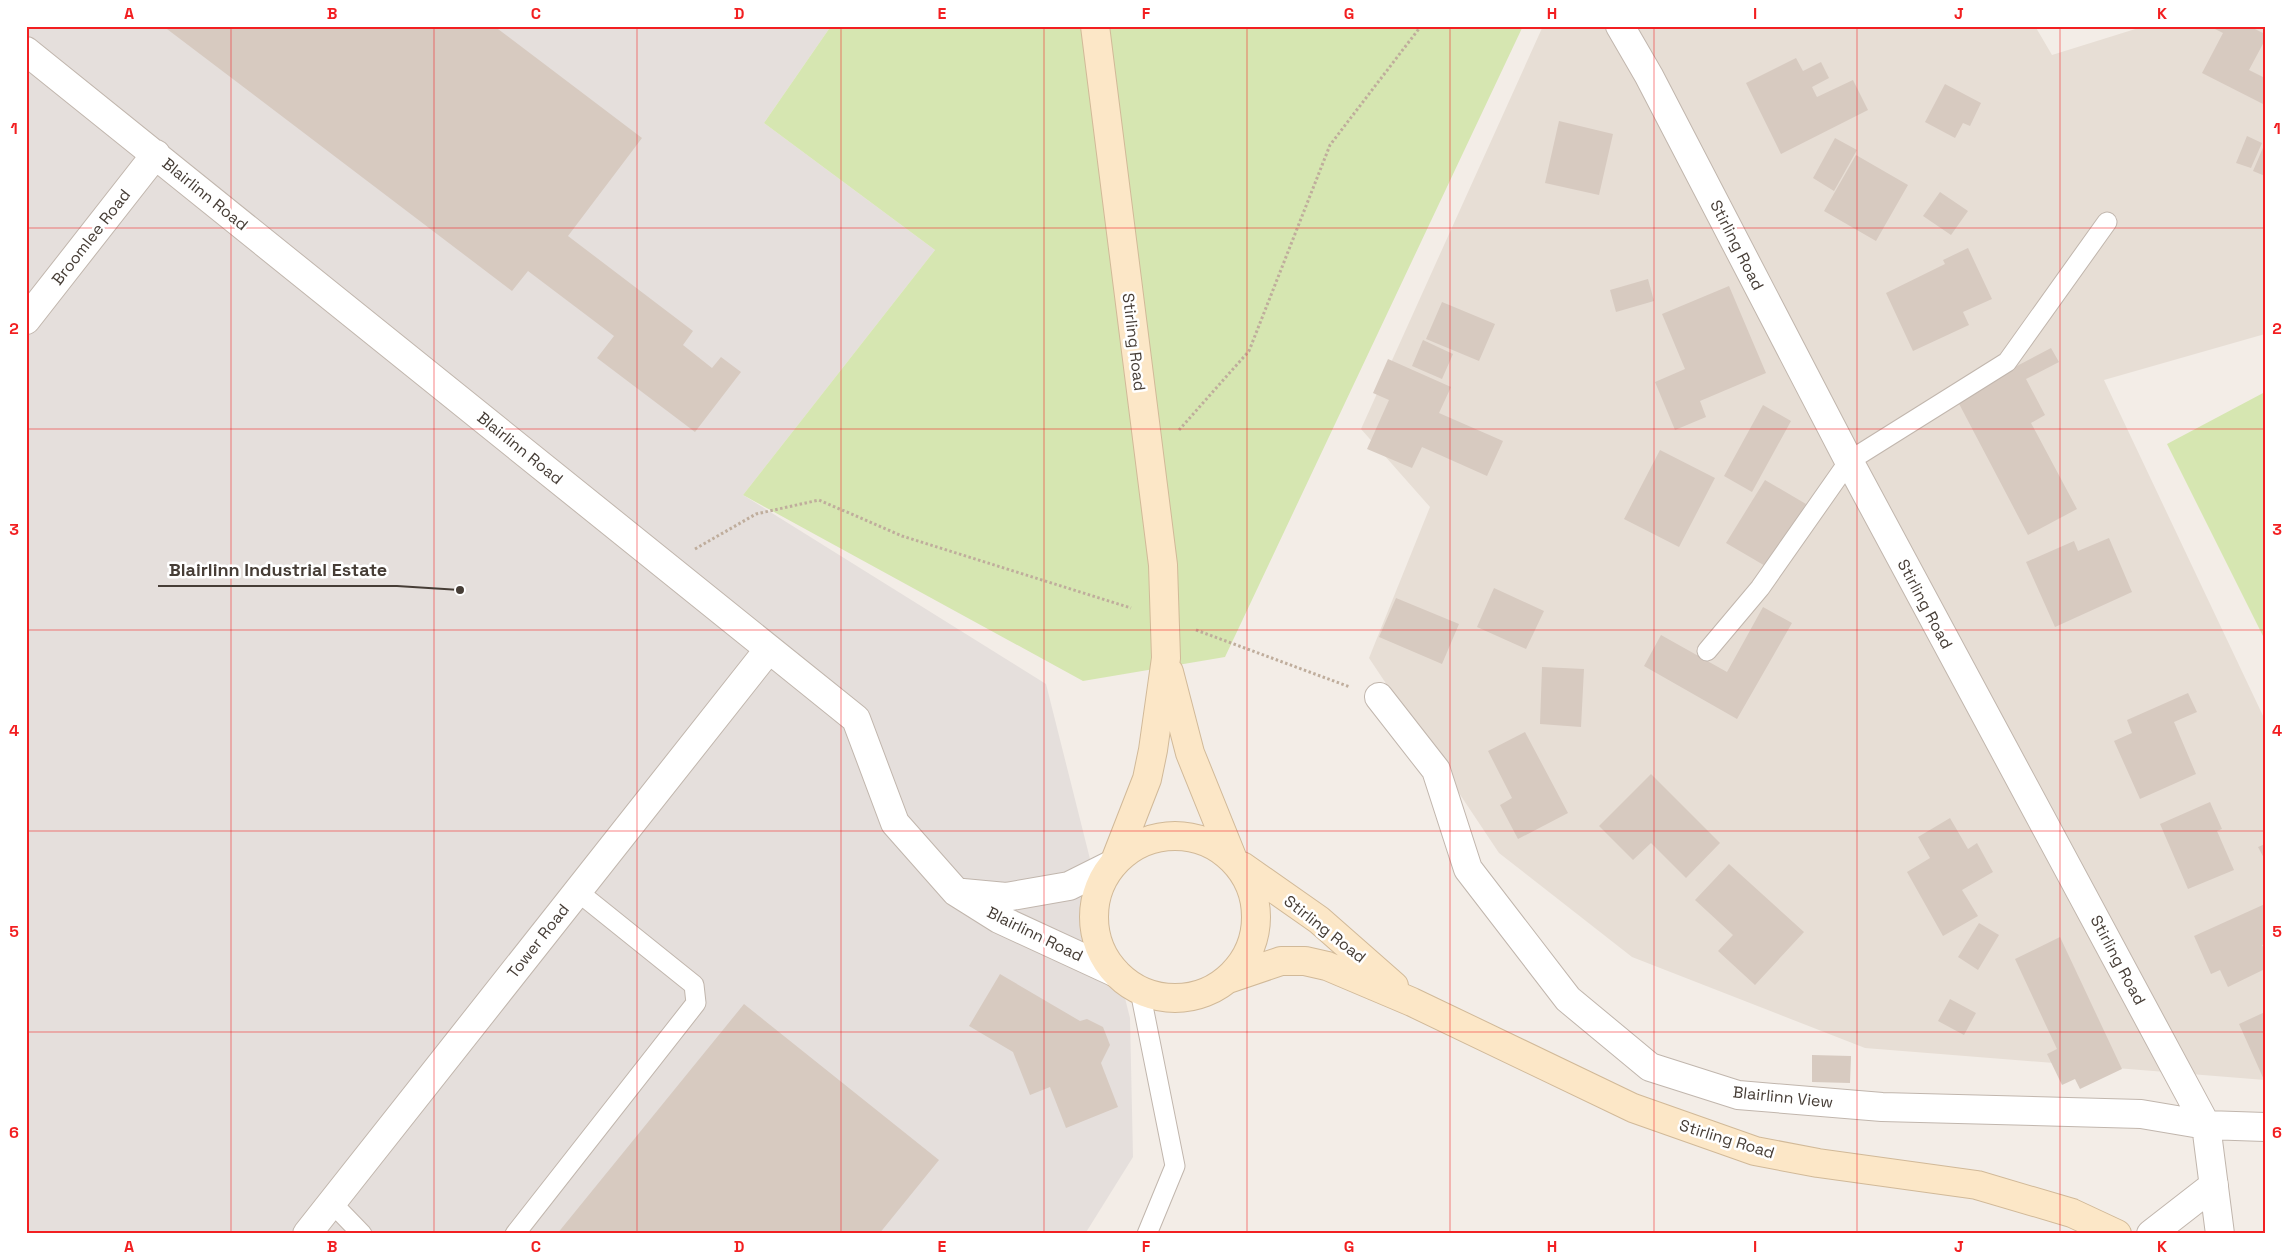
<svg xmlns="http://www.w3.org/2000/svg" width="2291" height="1260" font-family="'Space Grotesk',sans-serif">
	<rect width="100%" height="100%" fill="#f3ede7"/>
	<!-- residential -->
	<path fill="#e7ded5" d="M1543 26H2035L2052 55 2145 26H2265V334L2104 380 2265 720V1080L1865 1048 1632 957 1499 853 1369 658 1430 507 1361 429Z"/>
	<!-- industrial -->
	<path fill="#e5dfdc" d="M26 26H831L764 123 935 250 743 495 1046 684 1130 1018 1133 1157 1085 1234H26Z"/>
	<!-- green -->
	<path fill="#d6e6b1" d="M831 26H1523L1225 657 1083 681 743 495 935 250 764 123Z
		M2265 392V640L2167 444Z"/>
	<!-- building -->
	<path fill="#d7cac0" d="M163 26H494L642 138 568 236 693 331 683 345 712 368 721 357 741 372 695 432 597 358 614 336 528 271 512 291Z
		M2214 26H2249L2265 34V40L2249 70 2265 78V105L2202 73 2223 33 2213 28Z
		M1796 58 1803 71 1821 62 1829 78 1812 87 1817 97 1853 80 1868 110 1781 154 1746 83Z
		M1945 84 1981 103 1970 126 1963 123 1955 138 1925 122Z
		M1559 121 1613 134 1599 195 1545 183Z
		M2247 136 2262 143 2251 168 2236 163Z
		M1835 138 1857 150 1834 191 1813 178Z
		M2265 143V176L2253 171Z
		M1856 155 1908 185 1876 241 1824 211Z
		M1940 192 1968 211 1951 235 1923 216Z
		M1968 248 1992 299 1963 312 1969 325 1913 351 1886 293 1945 264 1943 260Z
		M1648 279 1654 301 1616 312 1610 290Z
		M1729 286 1766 373 1700 401 1706 417 1675 430 1655 382 1685 369 1662 314Z
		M1442 302 1495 324 1479 361 1426 339Z
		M1423 340 1453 354 1442 379 1412 366Z
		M2051 348 2059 362 2026 379 2045 415 2031 423 2077 509 2028 535 1956 398Z
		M1388 359 1451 387 1439 413 1503 441 1487 476 1422 447 1412 468 1367 449 1389 400 1373 393Z
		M1763 405 1791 421 1752 492 1724 476Z
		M1660 450 1715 478 1679 547 1624 519Z
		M1765 480 1806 504 1767 567 1726 543Z
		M2109 538 2132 592 2055 627 2026 562 2074 541 2078 551Z
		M1494 588 1544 611 1526 649 1477 627Z
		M1396 598 1459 624 1442 664 1379 637Z
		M1763 607 1792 623 1737 719 1644 666 1661 635 1727 672Z
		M1542 667 1584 669 1581 727 1540 724Z
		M2188 693 2197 712 2174 722 2196 774 2140 799 2114 741 2132 733 2127 720Z
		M1525 732 1568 813 1518 839 1500 805 1512 798 1488 751Z
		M1651 774 1720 843 1686 878 1651 843 1633 860 1599 826Z
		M2210 802 2222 829 2217 831 2234 870 2188 889 2160 824Z
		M1950 818 1968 849 1977 843 1993 872 1962 890 1978 916 1943 936 1907 872 1930 858 1918 837Z
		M2265 844V860L2258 847Z
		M1729 864 1804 932 1755 985 1718 951 1733 935 1695 900Z
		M2265 904V944L2262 945 2265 950V969L2228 987 2220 970 2211 974 2194 936Z
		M1979 923 1999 935 1978 970 1958 957Z
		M2060 937 2122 1069 2080 1089 2075 1079 2062 1085 2047 1054 2057 1049 2015 959Z
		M1000 974 1080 1021 1087 1019 1103 1027 1110 1045 1101 1063 1118 1107 1066 1128 1050 1087 1030 1095 1013 1052 969 1026Z
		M1950 999 1976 1013 1964 1035 1938 1021Z
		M744 1004 939 1160 879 1234H557Z
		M2265 1012V1082L2239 1024Z
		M1812 1055 1851 1056 1850 1083 1812 1082Z"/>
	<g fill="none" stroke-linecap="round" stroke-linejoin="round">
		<!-- service casing -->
		<g stroke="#c1b6ad" stroke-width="21">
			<path id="service" d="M1707 651 1760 588 1849 461 2007 362 2107 222
				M1140 991 1175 1166 1147 1234
				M332 1203 362 1234
				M515 1234 696 1003 694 985 577 891"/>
		</g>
		<!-- minor casing -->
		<g stroke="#c1b6ad" stroke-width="30">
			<path id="minor" d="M1620 26 1649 76 1849 461 2206 1125 2220 1234
				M26 51 856 719 895 823 956 892 999 919 1116 973
				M26 320 156 154
				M1379 697 1436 770 1468 869 1568 999 1650 1067 1738 1095 1882 1107 2141 1114 2206 1125 2265 1127
				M963 893 1006 897 1069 886 1113 864
				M307 1234 769 649
				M2151 1234 2214 1185"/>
		</g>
		<!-- secondary casing -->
		<g stroke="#d1b998" stroke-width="30">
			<path id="secondary" d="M1095 26 1163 565 1166 658 1153 750 1147 779 1115 861
				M1169 672 1190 753 1232 857
				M1094 917a81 81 0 1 1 162 0a81 81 0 1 1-162 0Z
				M1242 866 1319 920 1394 986
				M1228 979 1281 961H1305L1327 966 1412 1002 1633 1108 1755 1151 1818 1163 1977 1185 2072 1213 2117 1234"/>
		</g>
		<!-- path -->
		<path stroke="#bfad9c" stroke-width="3" stroke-dasharray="2.5 2.5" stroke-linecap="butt" d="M1179 430 1249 351 1330 145 1421 26
			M695 549 756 514 819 500 902 536 1131 608
			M1196 630 1350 687"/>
		<!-- service -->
		<use href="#service" stroke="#fff" stroke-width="19"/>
		<!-- minor -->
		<use href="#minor" stroke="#fff" stroke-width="28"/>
		<!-- secondary -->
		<use href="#secondary" stroke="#fce7c7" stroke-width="28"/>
	</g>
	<!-- grid -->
	<path fill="none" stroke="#f21f21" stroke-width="1" stroke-opacity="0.55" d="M231 26V1234M434 26V1234M637 26V1234M841 26V1234M1044 26V1234M1247 26V1234M1450 26V1234M1654 26V1234M1857 26V1234M2060 26V1234M26 228H2265M26 429H2265M26 630H2265M26 831H2265M26 1032H2265"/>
	<g text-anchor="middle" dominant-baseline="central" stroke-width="5" stroke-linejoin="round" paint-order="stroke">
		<!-- street labels -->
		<g font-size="16" fill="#463d36" stroke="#fff">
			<text transform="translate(205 194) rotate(39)">Blairlinn Road</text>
			<text transform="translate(91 237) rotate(-52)">Broomlee Road</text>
			<text transform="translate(1737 245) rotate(63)">Stirling Road</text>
			<text transform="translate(1134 342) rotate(83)">Stirling Road</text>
			<text transform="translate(520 448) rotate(39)">Blairlinn Road</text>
			<text transform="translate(1925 604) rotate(62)">Stirling Road</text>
			<text transform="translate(1325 929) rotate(38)">Stirling Road</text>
			<text transform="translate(1035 934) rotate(26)">Blairlinn Road</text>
			<text transform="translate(538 941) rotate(-52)">Tower Road</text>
			<text transform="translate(2118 960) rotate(62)">Stirling Road</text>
			<text transform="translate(1783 1097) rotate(6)">Blairlinn View</text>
			<text transform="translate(1727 1139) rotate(17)">Stirling Road</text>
		</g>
	</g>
	<!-- callouts -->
	<path fill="none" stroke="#463d36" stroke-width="2" d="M460 590L397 586H158"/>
	<circle fill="#463d36" stroke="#fff" stroke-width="2" cx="460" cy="590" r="5"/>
	<g font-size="18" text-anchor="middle" font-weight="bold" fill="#463d36" stroke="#fff" stroke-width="5" stroke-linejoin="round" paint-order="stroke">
		<text x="278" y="576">Blairlinn Industrial Estate</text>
	</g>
	<!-- border -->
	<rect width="2291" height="1260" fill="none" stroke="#ffffff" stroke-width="55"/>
	<rect x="28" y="28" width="2236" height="1204" fill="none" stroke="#f21f21" stroke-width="2"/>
	<g font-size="16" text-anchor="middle" font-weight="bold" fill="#f21f21">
		<text x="129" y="19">A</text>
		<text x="332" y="19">B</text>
		<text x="536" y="19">C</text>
		<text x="739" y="19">D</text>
		<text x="942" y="19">E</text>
		<text x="1146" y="19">F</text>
		<text x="1349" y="19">G</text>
		<text x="1552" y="19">H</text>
		<text x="1755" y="19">I</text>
		<text x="1959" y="19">J</text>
		<text x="2162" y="19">K</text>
		<text x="14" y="134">1</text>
		<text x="2277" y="134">1</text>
		<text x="14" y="334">2</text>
		<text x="2277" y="334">2</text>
		<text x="14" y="535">3</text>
		<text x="2277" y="535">3</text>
		<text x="14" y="736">4</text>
		<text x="2277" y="736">4</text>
		<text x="14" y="937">5</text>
		<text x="2277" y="937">5</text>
		<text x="14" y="1138">6</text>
		<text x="2277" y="1138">6</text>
		<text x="129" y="1252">A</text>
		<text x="332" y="1252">B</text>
		<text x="536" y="1252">C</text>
		<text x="739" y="1252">D</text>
		<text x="942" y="1252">E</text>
		<text x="1146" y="1252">F</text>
		<text x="1349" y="1252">G</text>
		<text x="1552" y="1252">H</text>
		<text x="1755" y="1252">I</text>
		<text x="1959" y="1252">J</text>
		<text x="2162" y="1252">K</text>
	</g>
</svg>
